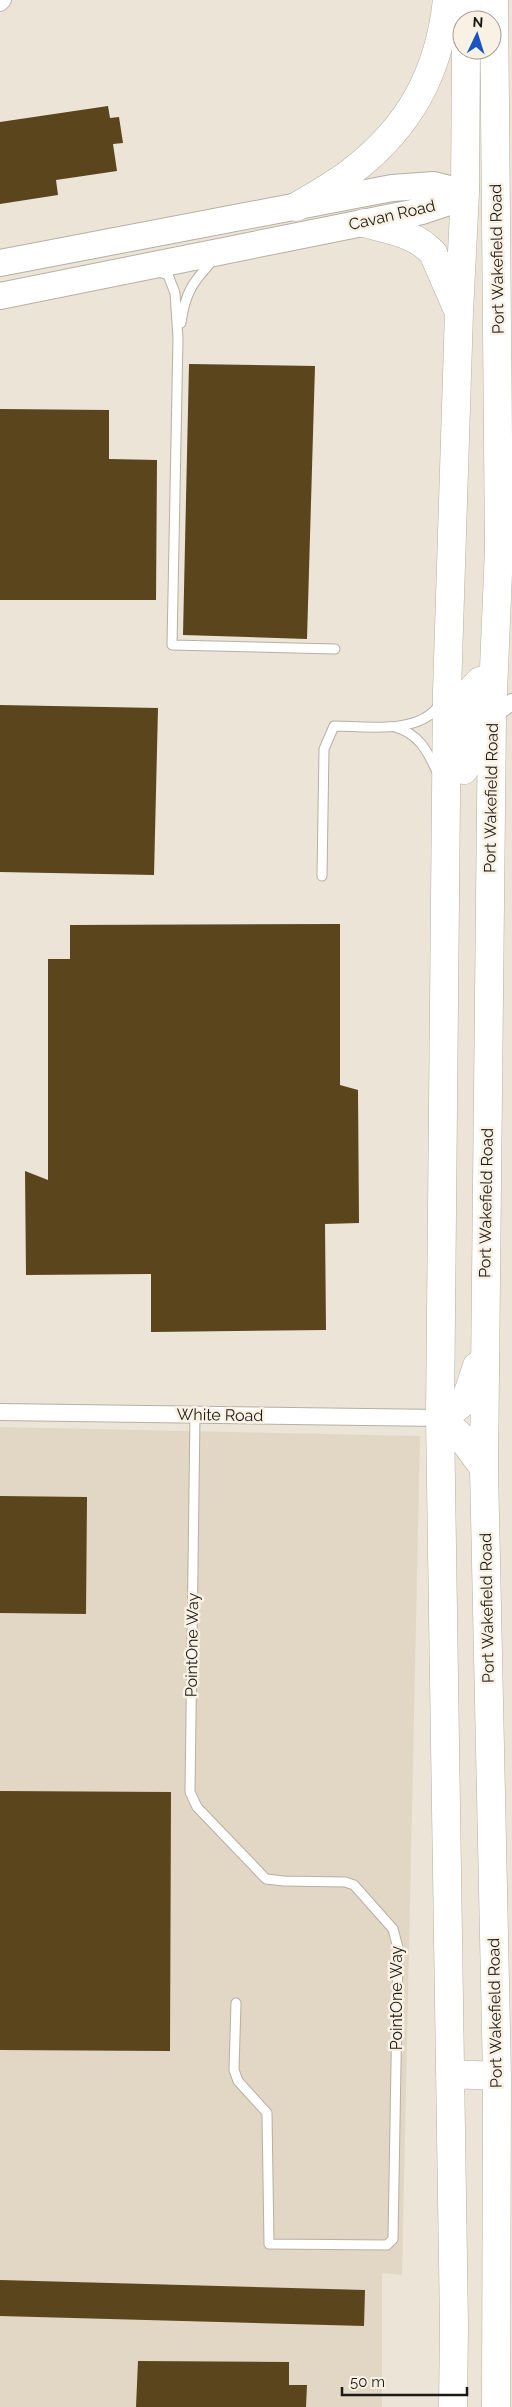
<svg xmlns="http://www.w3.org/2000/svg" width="512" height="2407" font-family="Raleway,sans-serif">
	<rect width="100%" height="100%" fill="#ebe4d7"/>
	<!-- built -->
	<path fill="#e2d7c4" d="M0 1427 420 1436 402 2275 382 2273V2407H0Z"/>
	<!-- building -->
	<path fill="#5a451c" d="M108 106 110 118 119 117 123 143 113 144 117 171 56 180 58 195 0 204V122Z
		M189 364 315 366 307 639 183 635Z
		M0 409 109 410V459L157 460 156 600H0Z
		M0 705 158 708 154 875 0 872Z
		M340 924V1085L358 1090 359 1223 325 1224 326 1330 151 1332V1274L26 1275 25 1171 48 1180V959H70V925Z
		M0 1496 87 1497 86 1614 0 1613Z
		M0 1791 171 1792 170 2051 0 2050Z
		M0 2280 365 2290 364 2326 0 2316Z
		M138 2361 289 2362V2385H307L306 2407H136Z"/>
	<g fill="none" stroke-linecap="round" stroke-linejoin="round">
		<!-- service casing -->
		<g stroke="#b6afa3" stroke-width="11">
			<path id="service" d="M159 272 168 275 175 293 178 338 172 645 335 649
				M181 323C185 292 193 282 214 259
				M395 727C419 734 427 750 437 772
				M322 876 324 749 334 726C364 726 420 735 439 705
				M195 1415 190 1792 197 1807 266 1879 284 1881 345 1882 354 1885 393 1929 398 1948 393 2239 387 2245 269 2244 267 2113 238 2081 234 2070 236 2003"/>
		</g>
		<!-- minor casing -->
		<g stroke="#b6afa3" stroke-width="18">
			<path id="minor" d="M0 3 3 0
				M492 716 512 702
				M0 1412 440 1418"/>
		</g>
		<!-- primary casing -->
		<g stroke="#b6afa3" stroke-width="28">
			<path id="primary" d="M0 263 392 188 434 185 465 193
				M0 296 422 211 446 203 465 193"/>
		</g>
		<!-- trunk casing -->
		<g stroke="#b6afa3" stroke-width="29">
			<path id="trunk" d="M494 0 499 549 492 716 484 1468 497 2076 496 2407
				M466 20V0
				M296 207C314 196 334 185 351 172 410 127 439 73 447 0
				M364 223C389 230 415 233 433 253L456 306
				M464 770 470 692 480 681 492 677
				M440 1418C471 1402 466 1396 477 1366
				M440 1418 461 1437 484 1468
				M451 2074 497 2076
				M453 2407 454 2326 440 1418 447 692 459 312 465 193 466 50"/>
		</g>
		<!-- service -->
		<use href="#service" stroke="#fff" stroke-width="9"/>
		<!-- minor -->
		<use href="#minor" stroke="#fff" stroke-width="16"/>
		<!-- primary -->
		<use href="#primary" stroke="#fff" stroke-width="26"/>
		<!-- trunk -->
		<use href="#trunk" stroke="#fff" stroke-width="28"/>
	</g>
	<g text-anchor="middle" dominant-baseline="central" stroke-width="5" stroke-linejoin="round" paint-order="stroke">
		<!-- street labels -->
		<g font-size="16" fill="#1b1914" stroke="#f9f1e4">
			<text transform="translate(392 215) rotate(-13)">Cavan Road</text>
			<text transform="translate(497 259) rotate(-91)">Port Wakefield Road</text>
			<text transform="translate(491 798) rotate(-89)">Port Wakefield Road</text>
			<text transform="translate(486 1203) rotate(-89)">Port Wakefield Road</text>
			<text transform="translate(220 1415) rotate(1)">White Road</text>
			<text transform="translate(487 1608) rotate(-91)">Port Wakefield Road</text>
			<text transform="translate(192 1645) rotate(-89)">PointOne Way</text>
			<text transform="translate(396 1998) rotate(-90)">PointOne Way</text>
			<text transform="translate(495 2013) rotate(-91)">Port Wakefield Road</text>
		</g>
	</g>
	<!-- north arrow -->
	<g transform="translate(477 35) rotate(4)"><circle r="24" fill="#f9f1e4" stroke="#a09b91"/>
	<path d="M0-4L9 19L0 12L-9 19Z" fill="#1a54c0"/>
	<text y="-8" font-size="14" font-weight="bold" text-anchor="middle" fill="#1b1914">N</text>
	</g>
	<!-- scale -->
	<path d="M342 2387v8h125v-8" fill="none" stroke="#1b1914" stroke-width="2.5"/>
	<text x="350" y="2387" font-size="15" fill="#1b1914" stroke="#f9f1e4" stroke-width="4" paint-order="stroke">50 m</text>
</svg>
